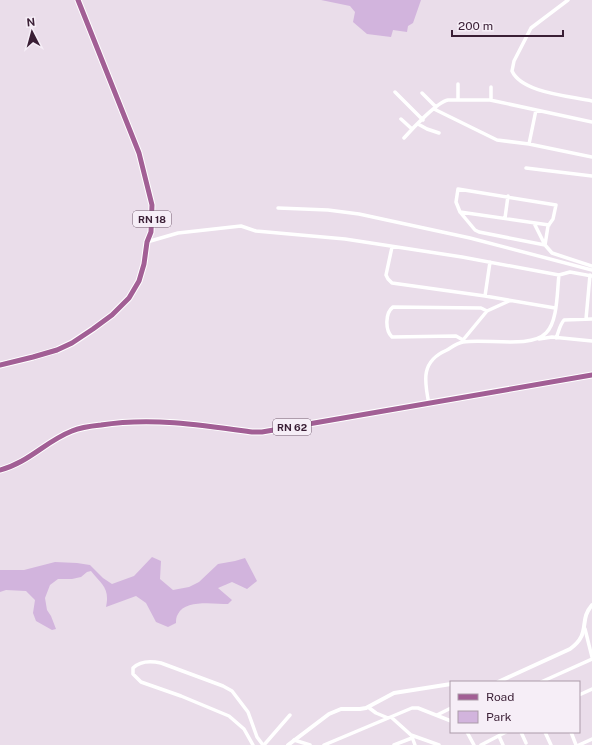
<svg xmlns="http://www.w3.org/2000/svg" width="592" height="745" font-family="'Public Sans',sans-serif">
	<rect width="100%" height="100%" fill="#eaddea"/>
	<!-- green -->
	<path fill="#d2b4dd" d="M321 0H421L413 23 408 26 407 32 393 30 391 37 367 34 353 22 355 12 350 6Z
		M152 557 161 561 160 579 173 590 189 587 199 582 218 564 235 561 245 558 257 581 247 589 232 582 218 588 232 600 228 604C215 604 185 599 178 614 176 617 176 620 176 623L168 627 156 622 146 603 136 596 106 607C110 588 102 585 91 571L87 572 81 577 72 579H58L50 585 45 598 47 610 51 616 56 629 52 630 36 621 33 613 35 600 26 591 6 590 0 592V570H24L55 562 77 563 90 565 103 578 112 584 134 576Z"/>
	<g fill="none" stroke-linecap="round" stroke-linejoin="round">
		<!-- primary casing -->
		<g stroke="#fff" stroke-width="7">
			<path id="primary" d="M0 365 33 357 57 350 72 343 93 329 112 315 129 298 139 281 144 264 147 242 151 232 152 205 139 153 78 0
				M0 470C28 463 46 441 72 431 81 427 91 426 101 425 151 417 203 425 252 432H262L592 375"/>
		</g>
		<!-- minor -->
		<path stroke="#fff" stroke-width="3.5" d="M568 0 531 28 514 61 512 71C522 93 570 96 592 101
			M491 87V100
			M395 92 423 120
			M422 93 436 107
			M458 100V84
			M434 109 497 140 529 144 592 157
			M401 119 412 129
			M418 124 427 129 439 133
			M404 138C412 129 437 102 448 100H490L592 122
			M529 144 536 110
			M526 168 592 176
			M278 208 328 210 359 214 470 238 592 270
			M460 212 475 230 479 232 545 245 548 226 553 219 556 205 458 189 456 202 460 212 549 225
			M505 218 508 196
			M534 223 545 245 552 253 592 266
			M147 242 178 233 241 226 256 231 345 239 462 257 559 275 570 272 592 276
			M392 247 386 275 388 279 392 283 485 296 555 308
			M485 296 490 262
			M586 319 590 275
			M556 338C559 332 559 326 564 320L592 319
			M539 339 552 337 592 341
			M463 340 487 311
			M462 342 463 340 456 336 392 337C385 330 385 313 393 307L481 308 487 311 509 301
			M429 404C424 380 421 361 447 350 452 347 457 343 463 342 485 338 531 349 546 333 558 322 557 290 559 275
			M585 629 592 657
			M541 682 592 659
			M579 695 592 689
			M368 707 376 713 388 718
			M437 715 451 708
			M391 717 411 735 439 745
			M467 732 474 745
			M521 732 526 743
			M545 732 551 745
			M571 732 576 745
			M499 736 503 745
			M412 737 415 745
			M294 740 310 745
			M253 745 244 729 229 716 181 696 141 682 133 674V668C140 661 152 661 161 663L223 686 232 691 248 712 257 737 263 745
			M264 745 290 715
			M324 745 412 708H418L451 721
			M394 745 412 738
			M481 745 506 732
			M579 745 592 739"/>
		<!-- tertiary -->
		<path stroke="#fff" stroke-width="4" d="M498 682 570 649C592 633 578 621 592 605
			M288 745 329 714 341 709H360L366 708 394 693 451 684"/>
		<!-- primary -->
		<use href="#primary" stroke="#a25f95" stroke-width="5"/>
	</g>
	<g text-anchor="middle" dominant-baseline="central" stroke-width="3.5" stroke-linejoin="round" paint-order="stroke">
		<!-- shield labels -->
		<g fill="#f6eef7" stroke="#725c6f" stroke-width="1">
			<rect x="133" y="211" width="38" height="16" rx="3"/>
			<rect x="273" y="419" width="38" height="16" rx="3"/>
		</g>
		<g font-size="10" font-weight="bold" fill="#3a1e35">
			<text x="152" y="219">RN 18</text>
			<text x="292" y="427">RN 62</text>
		</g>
	</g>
	<!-- legend -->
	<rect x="450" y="681" width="130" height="52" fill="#f6eef7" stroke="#ab9ba9"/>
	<rect x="458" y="694" width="20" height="6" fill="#a25f95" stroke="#ab9ba9"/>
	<text x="486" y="701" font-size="12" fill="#3a1e35">Road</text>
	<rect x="458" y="711" width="20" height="12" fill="#d2b4dd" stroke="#ab9ba9"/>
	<text x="486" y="721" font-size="12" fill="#3a1e35">Park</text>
	<!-- north arrow -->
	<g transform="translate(32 32) rotate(354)" stroke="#f6eef7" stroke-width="3" paint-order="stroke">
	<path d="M0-3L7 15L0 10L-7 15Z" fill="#3a1e35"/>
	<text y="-6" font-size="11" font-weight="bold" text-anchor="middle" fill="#3a1e35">N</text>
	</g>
	<!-- scale -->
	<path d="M452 30v6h111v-6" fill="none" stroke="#3a1e35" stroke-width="2"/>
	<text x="458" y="30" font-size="12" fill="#3a1e35" stroke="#f6eef7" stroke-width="3" paint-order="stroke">200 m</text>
</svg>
